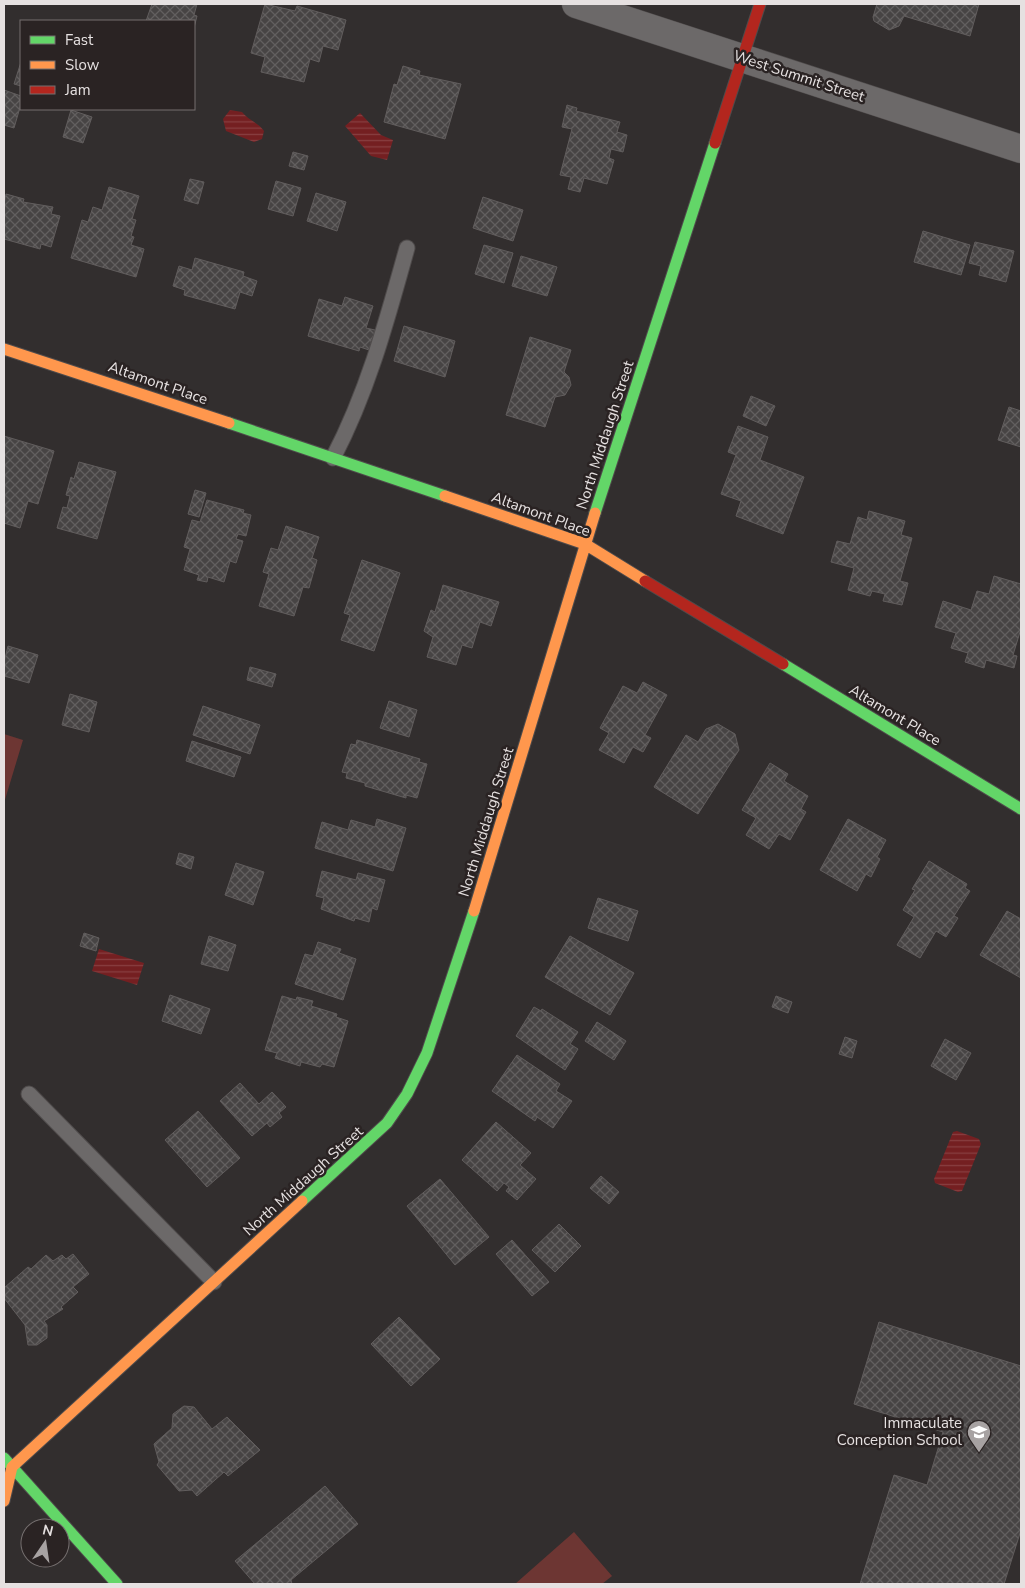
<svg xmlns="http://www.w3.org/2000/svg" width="1025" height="1588" font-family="'Nunito Sans',sans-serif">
	<defs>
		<pattern id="water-rules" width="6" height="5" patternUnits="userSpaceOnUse" patternTransform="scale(1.25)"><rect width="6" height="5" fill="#741f21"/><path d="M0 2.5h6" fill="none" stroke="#883f41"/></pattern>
		<pattern id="building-cross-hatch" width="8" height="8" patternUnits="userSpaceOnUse" patternTransform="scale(1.25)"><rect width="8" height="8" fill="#474444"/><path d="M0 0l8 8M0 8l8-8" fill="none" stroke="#625f5f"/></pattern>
	</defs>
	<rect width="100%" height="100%" fill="#322e2e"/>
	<!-- park -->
	<path fill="#6d3633" d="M4 734 23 740 4 803Z
		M574 1532 612 1576 602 1584H515Z"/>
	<!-- water -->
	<path fill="url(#water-rules)" d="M230 110 242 112C248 120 259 123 264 131L262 139 254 142 226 131 223 119Z
		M360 113 381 135 393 140 387 160 371 156 345 126Z
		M99 949 144 963 137 985 92 971Z
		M957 1131 979 1139 981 1144 962 1191 958 1192 935 1183 934 1179 953 1132Z"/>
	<!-- building -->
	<path fill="url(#building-cross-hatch)" stroke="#615d5d" d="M152 4H197L194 15 197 16 194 28V21H146Z
		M265 4 295 11 297 6 346 20 338 50 323 46 319 62 310 59 304 82 261 72 265 57 251 53Z
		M877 4H979L970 36 904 16 899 26 889 30 874 21 873 17Z
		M21 62V86L14 84Z
		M403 66 420 71 419 75 461 84 445 139 384 122 394 84 397 85Z
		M4 90 21 96V104L14 128 4 125Z
		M567 105 577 108 576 111 620 122 617 132 627 135 623 152 611 149 609 158 614 160 607 184 584 178 580 192 568 189 571 177 560 175 572 129 562 127Z
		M71 110 92 117 83 143 63 137Z
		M293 152 308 156 304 170 289 166Z
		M190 179 204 182 198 204 184 200Z
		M276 181 301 188 293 216 268 209Z
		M109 187 139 196 132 219 136 220 131 236 134 237 131 245 144 249 136 277 71 258 82 220 88 222 93 207 102 210Z
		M316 193 346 202 337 231 307 221Z
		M6 194 24 199 23 202 53 207 51 214 60 216 51 247 41 244 40 249 4 239V204Z
		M483 197 523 210 513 241 473 228Z
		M923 231 970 245 961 275 914 262Z
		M975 242 1014 251 1006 282 979 275 981 266 969 263Z
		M484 245 513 253 504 283 475 274Z
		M521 256 557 267 547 296 512 286Z
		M195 258 244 272 243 276 257 281 252 296 240 292 235 309 184 295 185 290 173 286 179 266 192 270Z
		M345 297 373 306 366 328 375 330 369 350 360 347 359 351 308 336 319 299 342 306Z
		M404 326 455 341 445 377 394 361Z
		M530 337 571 350 564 372 569 377 571 385 565 395 555 397 545 427 506 415Z
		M751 396 775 406 766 426 743 416Z
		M1009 407 1021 411V447L998 440Z
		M738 426 768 437 760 460 804 477 783 534 736 516 741 501 721 494 736 455 728 452Z
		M4 436 54 451 38 504 28 501 20 528 4 523Z
		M79 462 116 472 97 539 57 528 63 507 67 508 70 496 66 495 71 477 74 479Z
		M195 490 206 493 199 517 188 514Z
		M207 500 244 510 243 513 251 515 246 536 238 534 236 539 243 541 236 563 230 561 224 582 208 577 207 582 197 580 199 575 184 570 190 549 184 547 192 520 200 522Z
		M869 511 905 521 901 535 912 538 900 581 908 583 902 605 883 601 885 594 872 591 870 596 848 590 854 568 831 562 837 541 850 544 858 517 867 520Z
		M286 526 319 537 312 558 317 560 309 588 303 587 294 616 259 606 269 574 263 572 271 548 278 550Z
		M362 560 400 573 374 651 341 640 350 615 344 613Z
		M994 576 1021 584V632H1020L1013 655 1017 656 1014 668 986 660 984 668 965 662 968 653 951 648 956 633 935 627 943 601 971 610 977 591 989 594Z
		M443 585 499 602 491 626 480 622 472 648 462 645 456 665 427 657 433 637 424 631 431 610 435 612Z
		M8 646 38 655 29 683 4 676V662Z
		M250 667 276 674 272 687 247 680Z
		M643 682 667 695 645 735 651 738 643 752 633 747 624 763 599 750 609 733 600 728 623 686 637 693Z
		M70 694 97 702 89 732 62 725Z
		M389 701 417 710 409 737 380 728Z
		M203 706 260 725 250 754 193 735Z
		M718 724 735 734 739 750 698 814 654 787 686 735 698 742 706 729Z
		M357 740 420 759 419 762 427 764 417 798 406 795V798L365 786V783L346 778 347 773 342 772 351 744 356 745Z
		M192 741 241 757 234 777 186 761Z
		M770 763 788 774 784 781 808 796 801 809 806 812 790 840 779 834 769 849 746 835 756 818 742 810Z
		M377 819 406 828 393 871 315 848 322 822 348 830 351 820 375 827Z
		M848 819 886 840 877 857 880 859 871 877 866 874 857 891 820 870Z
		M179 853 194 857 191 869 176 864Z
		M929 861 967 884 965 888 970 891 954 916 958 918 946 937 936 931 920 958 897 945 914 917 903 910 915 890 912 889Z
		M236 863 264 872 253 905 225 895Z
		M322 871 356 880 358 873 385 880 377 910 372 908 369 922 355 918 354 921 321 909 324 898 316 896Z
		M598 898 638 911 628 941 588 928Z
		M1007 911 1021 919V978L980 955Z
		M84 933 99 938 96 951 80 946Z
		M209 936 236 945 228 971 201 964Z
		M570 936 634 973 610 1015 545 977Z
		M318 942 341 949 339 953 356 959 343 1000 295 984 305 954 313 956Z
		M170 995 210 1009 201 1034 162 1021Z
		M282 996 296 1000 297 997 313 1001 311 1006 337 1014 336 1017 348 1021 334 1067 322 1064 320 1067 301 1062 300 1066 275 1058 277 1053 265 1050Z
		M776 996 792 1002 788 1013 772 1007Z
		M534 1007 541 1011 542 1009 578 1032 570 1044 578 1049 565 1070 516 1036Z
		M597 1022 626 1041 614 1060 585 1041Z
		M845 1037 857 1041 852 1058 839 1054Z
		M945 1039 971 1053 956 1080 931 1066Z
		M517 1055 560 1084 556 1091 572 1101 553 1128 537 1117 535 1121 492 1091Z
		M240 1083 259 1104 272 1092 286 1107 279 1113 282 1117 270 1127 267 1123 252 1136 220 1101Z
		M198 1111 240 1158 207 1187 165 1140Z
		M496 1122 531 1153 520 1165 536 1179 517 1200 506 1191 509 1187 504 1183 497 1191 462 1160Z
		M601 1176 619 1192 609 1204 590 1188Z
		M440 1179 489 1237 455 1265 407 1206Z
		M559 1224 581 1246 555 1272 532 1250Z
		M512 1240 549 1282 532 1296 496 1254Z
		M73 1254 89 1274 73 1287 78 1292 61 1307 63 1309 44 1321 47 1325V1338L37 1345H28L25 1325 4 1298V1288L28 1267 31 1269 46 1255 53 1261 62 1255 66 1259Z
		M399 1317 440 1359 411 1386 371 1344Z
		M879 1322 1021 1366V1530L1004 1584H860L894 1475 927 1485 943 1432 854 1404Z
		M184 1406 194 1407 212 1429 227 1417 260 1450 228 1476 224 1472 197 1496 192 1490 179 1491 157 1465 159 1462 154 1444 172 1428 173 1414Z
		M325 1486 358 1524 291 1580 292 1584H255L235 1561Z"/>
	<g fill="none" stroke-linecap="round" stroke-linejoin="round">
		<!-- lane casing -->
		<g stroke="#4f4b4b" stroke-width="17">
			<path id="lane" d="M333 458C368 391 387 320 407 248
				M29 1094 214 1282"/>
		</g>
		<!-- street casing -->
		<g stroke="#4f4b4b" stroke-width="29">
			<path id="street" d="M576 4 1021 149"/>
		</g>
		<!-- fast casing -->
		<g stroke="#4f4b4b" stroke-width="13">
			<path id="fast" d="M229 423 445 496
				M595 513 715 143
				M783 664 1021 809
				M302 1201 387 1123 407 1094 427 1053 474 911
				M4 1458 117 1584"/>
		</g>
		<!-- slow casing -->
		<g stroke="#4f4b4b" stroke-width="13">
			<path id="slow" d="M4 349 229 423
				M445 496 585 544 645 581
				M474 911 595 513
				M4 1501 12 1467 302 1201"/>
		</g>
		<!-- jam casing -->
		<g stroke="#4f4b4b" stroke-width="13">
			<path id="jam" d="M715 143 760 4
				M645 581 783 664"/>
		</g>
		<!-- lane -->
		<use href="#lane" stroke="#6c6969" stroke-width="15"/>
		<!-- street -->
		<use href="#street" stroke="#6c6969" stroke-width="28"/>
		<!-- fast -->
		<use href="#fast" stroke="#63d668" stroke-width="11"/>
		<!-- slow -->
		<use href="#slow" stroke="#ff974d" stroke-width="11"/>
		<!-- jam -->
		<use href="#jam" stroke="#b3261e" stroke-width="11"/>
	</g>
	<!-- icons -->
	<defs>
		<g id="school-pin" transform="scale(1.25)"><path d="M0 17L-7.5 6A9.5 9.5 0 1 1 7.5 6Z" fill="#a7a2a2" stroke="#2a2323"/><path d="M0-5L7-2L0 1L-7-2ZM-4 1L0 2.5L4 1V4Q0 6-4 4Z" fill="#fff"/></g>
	</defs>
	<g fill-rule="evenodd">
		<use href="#school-pin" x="979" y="1432"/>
	</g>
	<g text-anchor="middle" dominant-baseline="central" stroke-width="5" stroke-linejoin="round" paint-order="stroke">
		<!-- street labels -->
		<g font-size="15" fill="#e6e1e1" stroke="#2a2323">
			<text transform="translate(799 76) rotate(18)">West Summit Street</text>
			<text transform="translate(158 383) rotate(19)">Altamont Place</text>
			<text transform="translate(605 435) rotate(-72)">North Middaugh Street</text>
			<text transform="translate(541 514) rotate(20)">Altamont Place</text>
			<text transform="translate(895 715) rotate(31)">Altamont Place</text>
			<text transform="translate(486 822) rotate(-73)">North Middaugh Street</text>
			<text transform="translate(303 1181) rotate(-42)">North Middaugh Street</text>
		</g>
		<!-- poi labels -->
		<g font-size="15" fill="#e6e1e1" stroke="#2a2323" text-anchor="end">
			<text x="962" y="1423">Immaculate<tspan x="962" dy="17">Conception School</tspan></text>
		</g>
	</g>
	<!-- border -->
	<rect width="1025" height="1588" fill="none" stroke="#e6e1e1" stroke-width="10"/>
	<!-- legend -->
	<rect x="20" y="20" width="175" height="90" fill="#2a2323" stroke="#756f6f"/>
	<rect x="30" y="36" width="25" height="8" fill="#63d668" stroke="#756f6f"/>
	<text x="65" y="45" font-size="15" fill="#e6e1e1">Fast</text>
	<rect x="30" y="61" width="25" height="8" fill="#ff974d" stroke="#756f6f"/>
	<text x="65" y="70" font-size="15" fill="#e6e1e1">Slow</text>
	<rect x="30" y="86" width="25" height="8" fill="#b3261e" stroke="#756f6f"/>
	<text x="65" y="95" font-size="15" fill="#e6e1e1">Jam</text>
	<!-- north arrow -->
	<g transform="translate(45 1543) rotate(13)"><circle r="24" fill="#2a2323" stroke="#756f6f"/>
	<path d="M0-4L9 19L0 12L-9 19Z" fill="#a7a2a2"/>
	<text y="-8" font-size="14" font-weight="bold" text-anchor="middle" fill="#e6e1e1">N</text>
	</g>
</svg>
